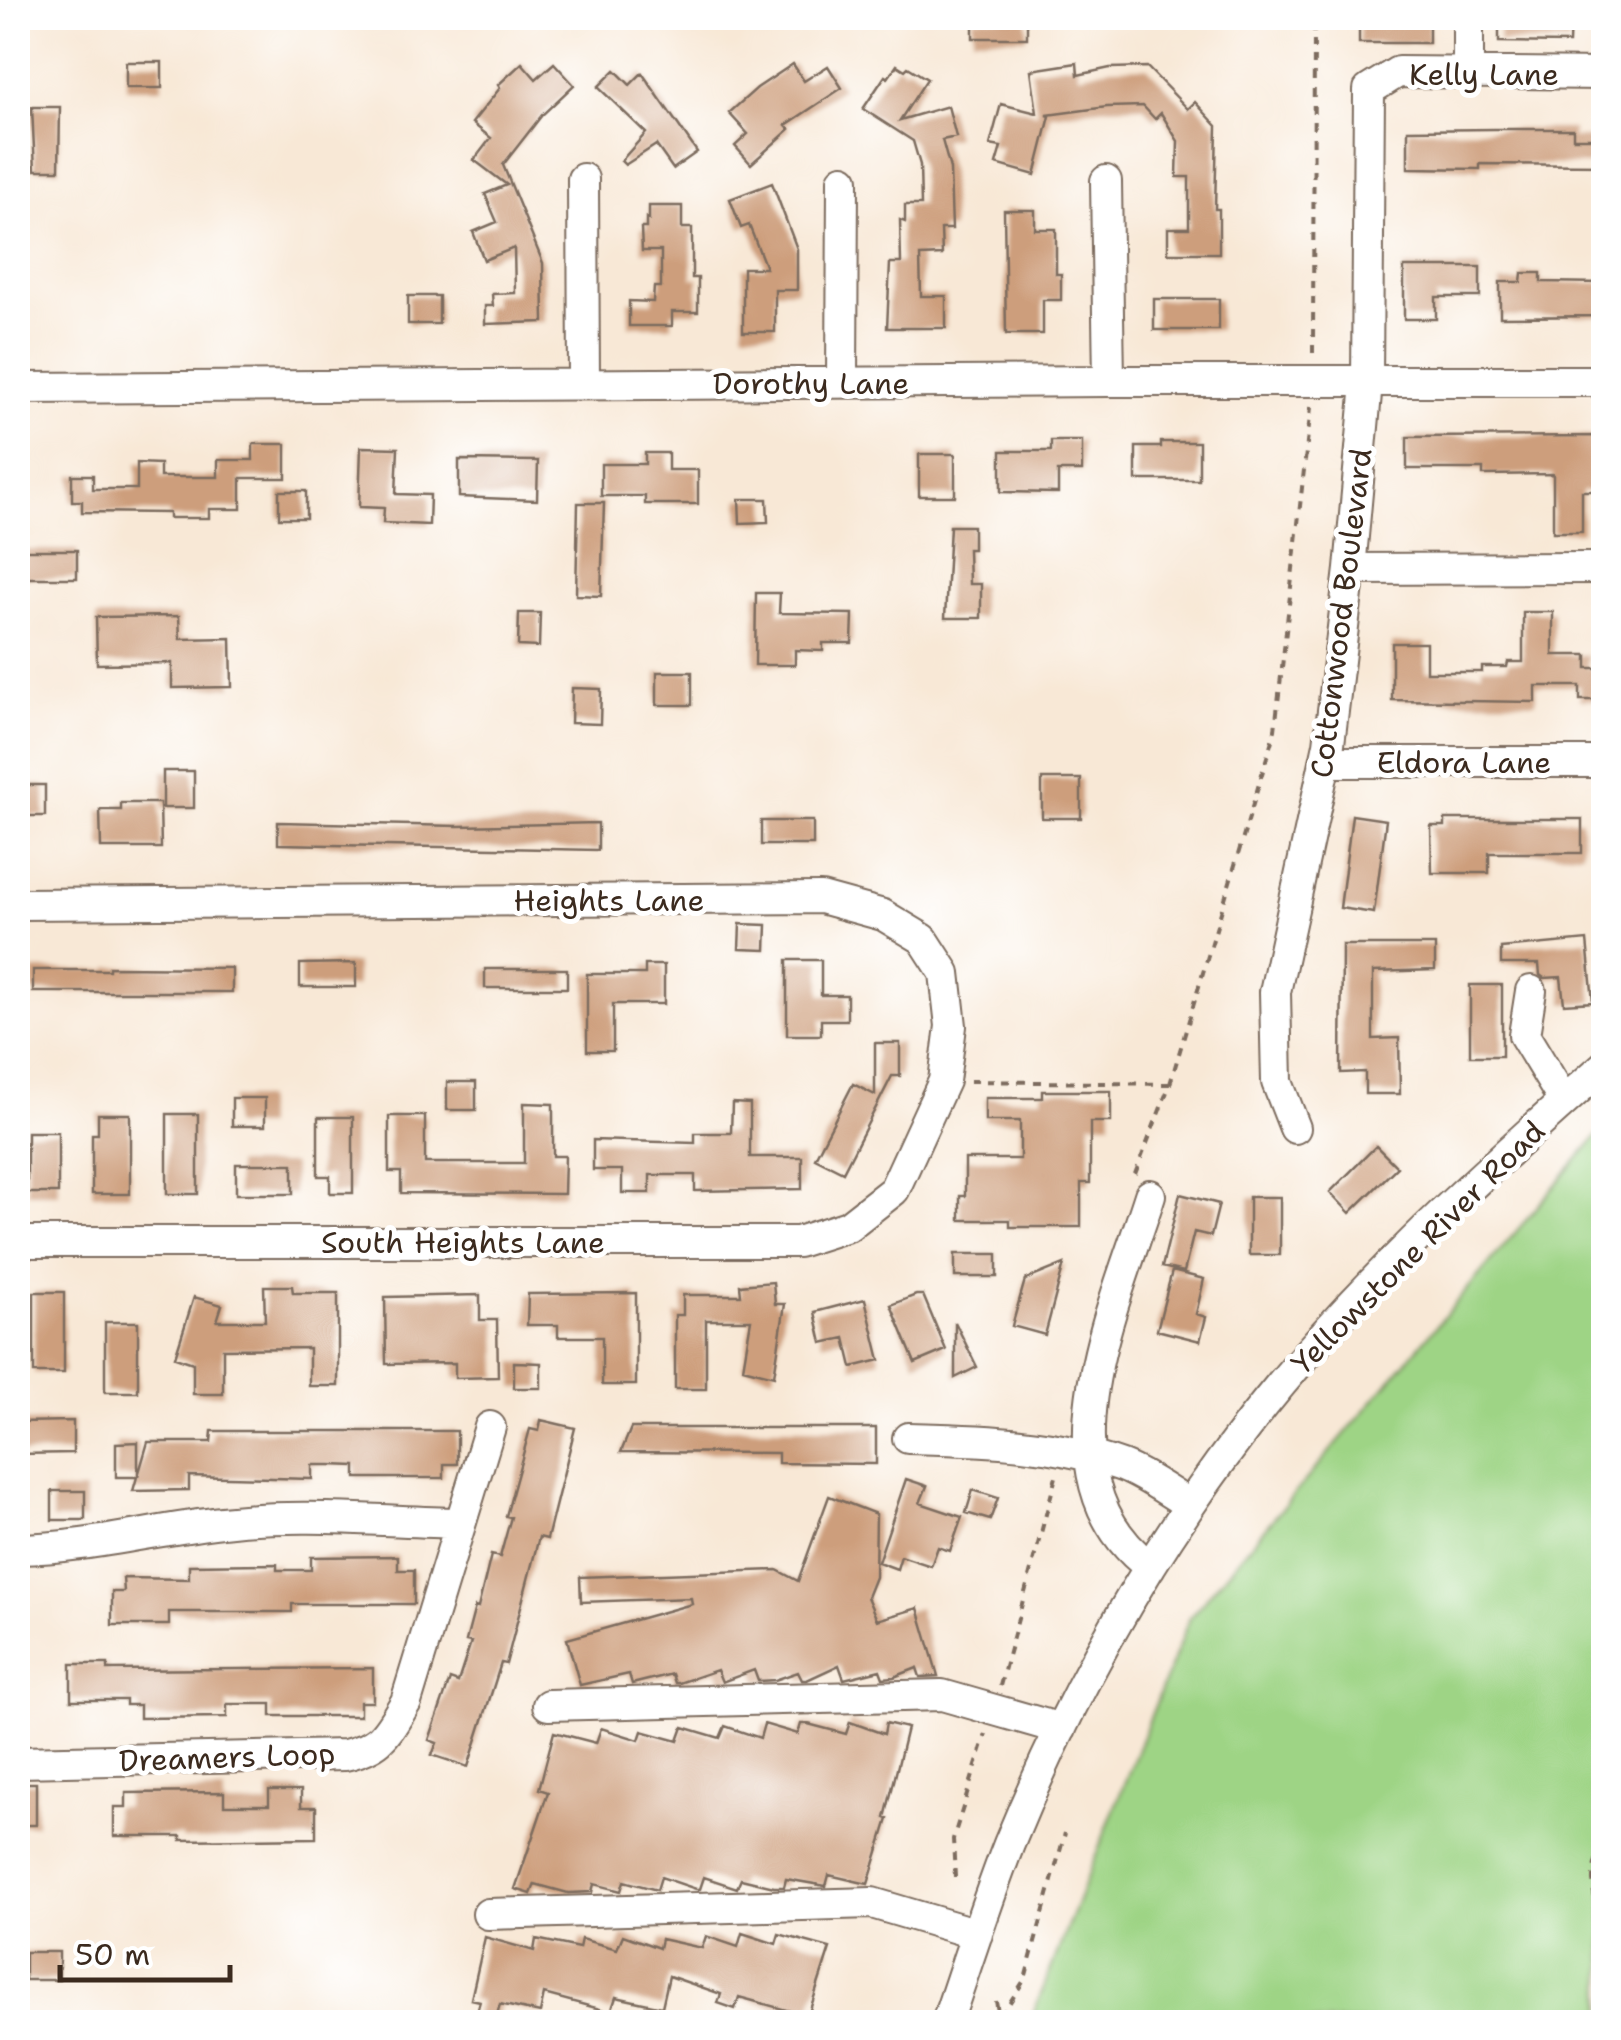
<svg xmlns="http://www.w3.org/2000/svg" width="1621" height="2040" font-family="'Shantell Sans',sans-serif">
	<rect width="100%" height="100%" fill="#fff"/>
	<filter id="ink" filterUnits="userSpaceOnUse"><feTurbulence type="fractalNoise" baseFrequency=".01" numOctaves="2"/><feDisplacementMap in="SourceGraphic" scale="20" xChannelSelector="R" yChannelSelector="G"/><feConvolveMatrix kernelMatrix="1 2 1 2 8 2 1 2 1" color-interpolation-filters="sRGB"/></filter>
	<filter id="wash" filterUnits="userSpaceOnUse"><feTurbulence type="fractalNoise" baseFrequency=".0048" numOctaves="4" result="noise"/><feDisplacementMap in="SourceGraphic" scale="40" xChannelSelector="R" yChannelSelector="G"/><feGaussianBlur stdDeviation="2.25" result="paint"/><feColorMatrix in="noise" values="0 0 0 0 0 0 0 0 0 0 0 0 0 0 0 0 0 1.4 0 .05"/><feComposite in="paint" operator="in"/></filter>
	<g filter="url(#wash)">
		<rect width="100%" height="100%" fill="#f8e8d6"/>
		<!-- green -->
		<path fill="#9ed485" stroke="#6c7f52" stroke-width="2.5" d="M1603 1129V2022H1030L1190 1617Z"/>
		<g id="blocks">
			<!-- building -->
			<path fill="#cd9e7b" d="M973 18H1027V38H973Z
				M1359 18H1429V43H1359Z
				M1499 18H1570L1569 43 1499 42Z
				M126 62H162V88H126Z
				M522 63 536 79 554 63 574 85 542 115 503 165 543 263 544 322 485 324V306H493L492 294 515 293 514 248 484 260 473 232 497 222 485 194 507 185 474 160 491 138 472 123 500 88 498 85Z
				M1077 63 1078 75 1110 68 1147 67 1188 109 1195 102 1217 126 1215 209H1219V253H1168V228H1189V177H1177L1178 141 1161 113 1155 119 1143 106 1107 107 1047 115 1050 116 1035 175 996 164 1001 147 990 145 1001 104 1037 113 1031 70Z
				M793 64 804 81 828 66 842 88 786 125 790 129 751 164 735 146 748 134 729 113 757 88Z
				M897 65 905 70 908 67 927 79 900 120 948 106 956 137 942 140 950 169 952 229H941L942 255 920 256 921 296H946V328H887L890 263H901L900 220 905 222V205H921L920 165 913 141 863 109 885 76 888 78Z
				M615 70 630 85 642 73 697 152 673 169 656 145 625 165 621 161 646 133 598 87Z
				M32 107H60L59 170H35Z
				M1495 129H1573V138H1604V165L1480 164V169L1408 168V130Z
				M772 183 797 249V290H775V332H743V268H766L749 225 741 228 730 199Z
				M649 206H682V228H692V278H698V312H672V326H629V301L653 302 654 287H661V251H642L641 228H646V218L649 220Z
				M1004 210H1035V229H1056V274H1061V300H1043V334H1006Z
				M1404 267H1480V297H1436V319H1404Z
				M1522 273H1541V282L1604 283V316L1500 317V282H1521Z
				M408 296H439V324H408Z
				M1154 299H1219V330H1154Z
				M1604 436 1602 491H1582V532H1553V474L1483 475V469H1407V437Z
				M1051 441H1082V471H1058V493L1001 492V451H1051Z
				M1161 442H1199V480H1136V447H1161Z
				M253 444H286V478H241V509H209V518H169V513L82 512V501H72V475H93V489H137V463L160 464V477H218V460H253Z
				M361 447 398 448 396 494 430 495 429 525 383 523 384 508 359 507Z
				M645 453H668V470H698V504H645V496H601V464H645Z
				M919 454H955V496H919Z
				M459 460 538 461 537 500 459 497Z
				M279 491H306V518H279Z
				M739 499H767L768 522 740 523Z
				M578 503H604L601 596 576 595Z
				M950 526H973V549H968L969 584H981V618H945Z
				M18 550H77V578H18Z
				M756 593H780L779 613 853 614 852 643H823V651L795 650V665H755Z
				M1523 612H1553V655H1587V668H1604V700H1580V686H1536V702L1392 700V643H1426V672H1482V667H1507L1508 662H1523Z
				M519 613H540L539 647 518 646Z
				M179 616 180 639 231 638 232 687 172 688V663L97 664 96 617Z
				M657 672H692V705H657Z
				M572 688 601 689 600 724 571 723Z
				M163 771H194V808H163Z
				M1042 779H1081V818H1042Z
				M18 785H45V816H18Z
				M121 803H160L161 848H101L100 810H121Z
				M1352 815 1386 820 1374 913 1340 908Z
				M1445 819H1582V853H1489V873H1432L1431 826H1445Z
				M761 821H813V845H761Z
				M278 822 458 826 598 823V850L278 844Z
				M740 924 767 925 766 950 739 949Z
				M1587 940 1593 1002 1564 1004 1561 977 1544 978 1540 975 1539 964H1501V948Z
				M1342 945H1435V970L1373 972V1039L1399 1038 1400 1094H1365V1072L1341 1073Z
				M787 960H821V995H847V1020H821V1035H787Z
				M356 963V987H300V964Z
				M645 965H664V1004H613V1051H587V974H645Z
				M109 967 232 968V992H33V970H109Z
				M485 969H567V988H485Z
				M1470 985H1502V1056H1470Z
				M875 1043H900V1076H892L843 1172 815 1158 853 1084 875 1095Z
				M447 1082H476V1110H447Z
				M1042 1091H1111V1122H1090V1183H1081V1227H1010V1220H960V1196H965V1159H1020V1121H985V1098H1042Z
				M232 1098H265V1126H232Z
				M524 1103 553 1104V1156H565L564 1194 401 1193V1172H389V1116H425V1163H524Z
				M732 1103 750 1104V1157H802V1189L695 1191V1175H650V1193H622V1170H593V1140L695 1143V1133H731Z
				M98 1114H130V1194H92V1134H98Z
				M167 1114H198V1194H167Z
				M318 1117H353V1193H330V1176H318Z
				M27 1132H58V1193H27Z
				M1376 1146 1397 1167 1350 1213 1330 1192Z
				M236 1164H293V1194H236Z
				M1180 1194 1219 1204 1211 1236 1194 1232 1184 1272 1162 1267Z
				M1249 1197H1280V1255H1249Z
				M955 1254H997V1277H955Z
				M1064 1264 1045 1335 1012 1326 1025 1280Z
				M1172 1271 1204 1279 1196 1314 1206 1317 1200 1341 1157 1330Z
				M773 1282 775 1304H785L774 1376 743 1368 751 1320H706V1389H675V1315H683V1295H741L740 1285Z
				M264 1286H292L293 1293H338V1386H309V1348L223 1349V1394H193V1363L175 1357 194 1297 222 1305 217 1321H265Z
				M34 1292H64V1373H34Z
				M636 1293V1385H602V1337H558V1325H527L528 1294Z
				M480 1295V1320H497L498 1377 455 1378V1363L386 1364 385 1297Z
				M916 1295H923L946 1350 915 1363 891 1305Z
				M865 1299 880 1360 852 1367 845 1338 822 1343 815 1312Z
				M105 1322H138V1392H105Z
				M955 1322 977 1367 955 1378Z
				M514 1362 541 1363V1388H514Z
				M541 1420 575 1428 547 1539 539 1537 506 1664 501 1663 468 1767 432 1755 437 1743 429 1740 450 1679 458 1682 471 1642 466 1641 475 1607 478 1608 491 1555 500 1557 511 1517 506 1516 530 1429 539 1431Z
				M73 1421V1453L18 1454V1422Z
				M631 1428H876V1464L778 1463V1453L621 1452Z
				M212 1431H457V1464H444V1478H356V1466L330 1465H312V1479L189 1476V1490L133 1491 137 1477H116V1443L138 1442V1476L148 1442H211Z
				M906 1479 927 1486 920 1503 962 1517 950 1551 938 1547 931 1566 901 1556 897 1569 878 1562Z
				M973 1490 998 1498 990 1520 966 1513Z
				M52 1491H85V1520H52Z
				M829 1496 876 1514 875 1577 867 1597 877 1620 918 1608 938 1676 920 1677 917 1668 894 1677 883 1678 880 1670 844 1679 839 1665 807 1680H802L798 1672 775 1680 758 1681 754 1670 722 1682 717 1670 679 1683H675L672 1674 632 1684 629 1674 580 1685 567 1639 692 1604 691 1598 581 1602 580 1577 777 1570 798 1581Z
				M398 1556V1570H414V1604H292V1612H169V1625H112V1592H124L123 1578 189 1579V1565L277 1564V1570H311V1557Z
				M71 1664H108V1670L373 1668V1702H360V1716H271V1704H227V1717L140 1718V1705H126V1700H71Z
				M850 1722 884 1734 886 1723 907 1728 885 1818 888 1819 868 1884 829 1875 826 1886 786 1879 784 1887H774L741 1879 737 1888 704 1877 700 1889H696L661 1877 657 1890 624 1881 621 1891 594 1884 592 1892 568 1893 535 1884 531 1894 515 1889 548 1792 539 1789 554 1732 596 1743 601 1728 639 1740 642 1731 678 1741 683 1727 720 1738 725 1726 760 1738 764 1724 798 1734 801 1724H808L846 1734Z
				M18 1783H36V1825H18Z
				M269 1790H301V1807H316V1838L181 1840V1836H114V1807H126V1793L224 1792V1805H269Z
				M742 1933 776 1944 779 1934 830 1948 808 2016 739 1997 735 2009 718 2003 721 1994 669 1976 662 2007 616 1997 611 2012 544 1994 540 2013 500 2004 495 2022H474L480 2001 471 1999 485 1937 534 1951 536 1939 579 1948 581 1939 617 1949 623 1935 659 1948 661 1939 702 1948 706 1936 738 1947Z
				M25 1952H59V1980H25Z"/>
		</g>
	</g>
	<g filter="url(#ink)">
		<use href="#blocks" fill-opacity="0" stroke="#7d6c5e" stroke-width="2.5"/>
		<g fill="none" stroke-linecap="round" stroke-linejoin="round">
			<!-- minor casing -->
			<g stroke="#7d6c5e" stroke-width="34">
				<path id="minor" d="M1468 18V72
					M583 179 584 384
					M1106 181 1109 381
					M842 382 843 180
					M18 388 1109 381H1604
					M1350 569 1604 568
					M1325 762H1604
					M18 904 821 898 883 915 923 939 945 973 951 1026 944 1081 894 1190 848 1226 798 1242H18
					M1531 991 1524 1035 1564 1101
					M1295 1128 1277 1082 1275 992 1329 744 1350 569 1367 383 1369 90 1398 72 1604 74
					M1150 1195C1115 1306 1032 1478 1150 1567
					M908 1438C980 1440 1053 1441 1122 1466 1146 1475 1168 1492 1190 1505
					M18 1549C87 1548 153 1530 222 1522 300 1513 380 1521 458 1523
					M548 1705 942 1695 1061 1729
					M18 1762 345 1755C383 1746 386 1734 406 1702L490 1427
					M488 1914 872 1903 977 1934
					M947 2022C967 1963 986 1903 1009 1844 1068 1700 1145 1561 1239 1437 1343 1299 1475 1180 1604 1066"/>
			</g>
			<!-- path -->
			<path stroke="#7d6c5e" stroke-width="4" stroke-dasharray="8 8" stroke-linecap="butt" d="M1313 353 1314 18
				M970 1081 1170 1084
				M1135 1174 1170 1084 1275 730 1311 407
				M1000 1686 1057 1473
				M1604 1845C1586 1869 1593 1902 1604 1927
				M955 1877 953 1839 986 1734
				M996 2001 1000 2022
				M1001 2016 1025 1979 1065 1833
				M1591 2022 1604 1989"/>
			<!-- minor -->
			<use href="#minor" stroke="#fff" stroke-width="30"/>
		</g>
	</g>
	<g text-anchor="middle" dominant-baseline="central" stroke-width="10" stroke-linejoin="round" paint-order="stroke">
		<!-- street labels -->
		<g font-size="30" fill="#3b2a1e" stroke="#fff">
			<text x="1484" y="74">Kelly Lane</text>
			<text x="811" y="383">Dorothy Lane</text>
			<text transform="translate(1341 613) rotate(-83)">Cottonwood Boulevard</text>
			<text x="1464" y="762">Eldora Lane</text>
			<text x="609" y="900">Heights Lane</text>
			<text x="463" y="1242">South Heights Lane</text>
			<text transform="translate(1418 1247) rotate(-45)">Yellowstone River Road</text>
			<text transform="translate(227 1757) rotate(-2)">Dreamers Loop</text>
		</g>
	</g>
	<!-- margin -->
	<rect width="1621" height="2040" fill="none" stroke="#fff" stroke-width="60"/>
	<!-- scale -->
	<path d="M60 1965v15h170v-15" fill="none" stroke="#3b2a1e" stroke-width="5"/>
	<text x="75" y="1965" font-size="30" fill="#3b2a1e" stroke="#ffffff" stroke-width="8" paint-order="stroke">50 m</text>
</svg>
